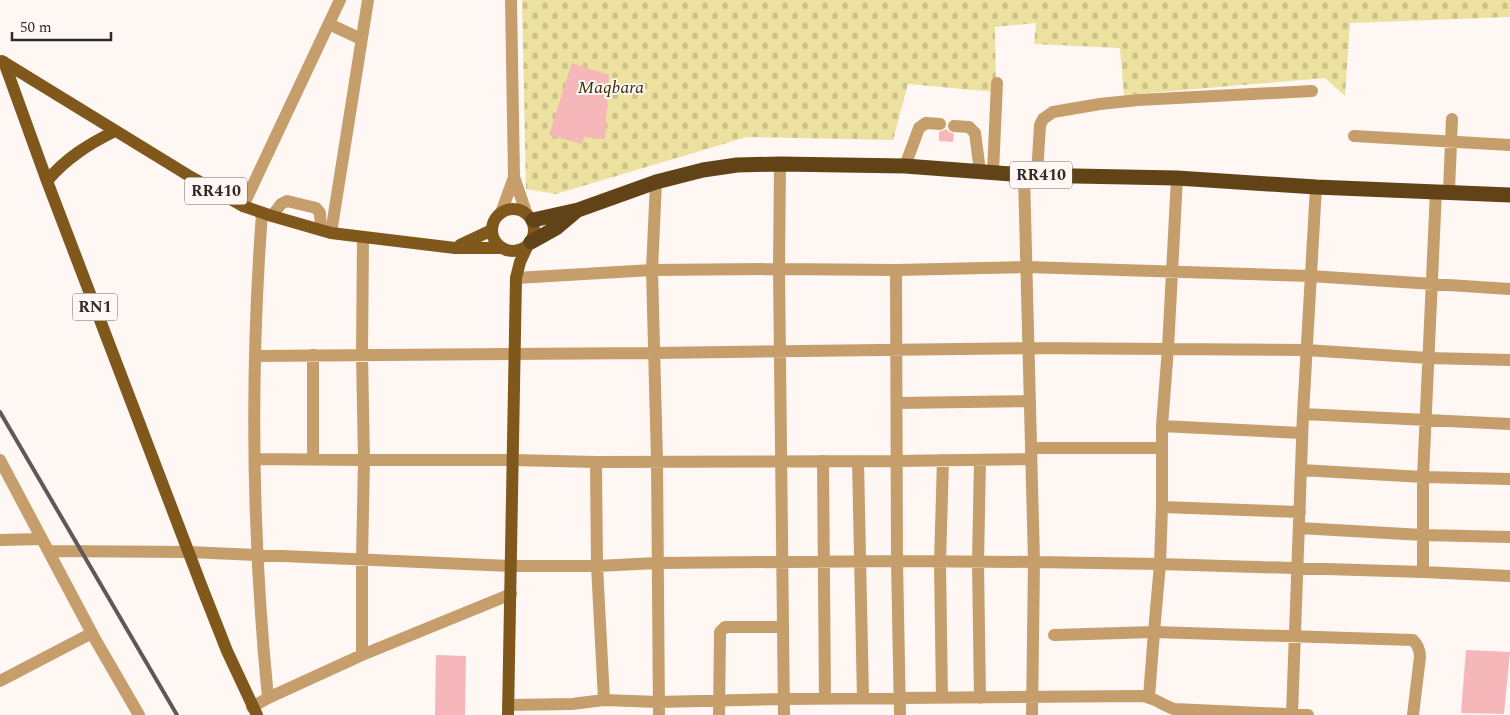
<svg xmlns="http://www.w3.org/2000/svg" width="1510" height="715" font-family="Spectral,serif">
	<defs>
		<pattern id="cemetery-stones" width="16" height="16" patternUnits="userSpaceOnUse" patternTransform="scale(1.25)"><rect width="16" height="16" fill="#ece19f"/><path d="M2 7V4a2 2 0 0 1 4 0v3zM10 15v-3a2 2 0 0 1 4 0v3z" fill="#cbc189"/></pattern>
	</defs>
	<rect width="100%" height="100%" fill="#fef7f4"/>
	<!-- cemetery -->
	<path fill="url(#cemetery-stones)" d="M522 0H1510V17L1350 23 1345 96 1325 78 1124 95 1120 48 1034 44 1036 23 995 27 996 92 908 84 893 140 747 137 556 194 526 189Z"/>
	<!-- building -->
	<path fill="#f5b7b9" d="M572 63 609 75 605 139 584 137 582 144 549 135Z
		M946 129 949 132 954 134 953 142 939 141V132Z
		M1466 650 1510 652 1504 714 1461 713Z
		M436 655 466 656 465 715H435Z"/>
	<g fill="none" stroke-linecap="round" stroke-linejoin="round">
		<!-- minor -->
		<path stroke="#c59e6c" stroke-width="12" d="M511 0 514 177 526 212
			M329 24 361 39
			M954 126 969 127 975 133 980 171
			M1354 136 1510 145
			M780 164 779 269 784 715
			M905 166 919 128 926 123 940 124
			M993 172 997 83
			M1024 175 1034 562 1032 715
			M1037 175 1040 125 1043 119 1053 112 1100 104 1138 100 1312 91
			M1177 178 1168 348 1162 426V507L1160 564 1154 632 1413 640C1418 645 1420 650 1420 657L1413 715
			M656 182 652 270 657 461 659 715
			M1449 191 1452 119
			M243 206 340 0
			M262 213C250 374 252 537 268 698
			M501 213 514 177
			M272 216 281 204 287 201 316 208 320 213 321 230
			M331 233 368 0
			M896 270 897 561 900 715
			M516 278 652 270 779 269 896 270 1026 267 1310 276 1510 289
			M313 355V460
			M255 356 654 353 1028 348 1306 350 1428 358 1510 360
			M897 403 1030 401
			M1303 414 1510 424
			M1162 426 1302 433
			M1031 448H1162
			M255 459 364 460H512L596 462 896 461 1031 459
			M0 460 95 639 139 715
			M980 460 978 563 980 698
			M823 461 825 699
			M858 461 863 698
			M596 462 597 566 604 700
			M1301 470 1423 477 1510 479
			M1162 507 1300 512
			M1299 528 1423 535 1510 537
			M0 540 42 539
			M49 551 189 552 511 566H597L657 563 897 561 1034 562 1160 564 1423 572 1510 576
			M1423 572V477L1436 191
			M1054 635 1154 632 1149 697
			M362 655V560L364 460 362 355 363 238
			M0 681 92 633
			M942 698 940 563 943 460
			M508 705 572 704 604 700 658 702 784 699 1141 696C1154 697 1162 705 1174 709L1308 715
			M252 707 268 698 362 655 511 594
			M1292 714 1303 414 1316 187
			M719 715 720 632 725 627H783"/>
		<!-- major -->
		<path stroke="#81581b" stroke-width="12" d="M2 61 191 177 243 206 272 216 331 233 455 248H501
			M4 62 47 181 203 590 227 651 257 715
			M47 181C66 158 89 144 115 131
			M492 230a21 21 0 1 1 42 0a21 21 0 1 1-42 0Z
			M460 245 492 230
			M508 715 516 278 520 262 527 247"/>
		<!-- highway -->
		<path stroke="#614317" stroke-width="15" d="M533 220 578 210 656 182 703 170 737 165 780 164 905 166 1024 175 1177 178 1316 187 1510 195
			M531 242 556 228 575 212"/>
		<!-- rail -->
		<path stroke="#5e5958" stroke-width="4" d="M0 412 177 715"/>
	</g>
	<g text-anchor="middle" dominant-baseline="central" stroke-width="4" stroke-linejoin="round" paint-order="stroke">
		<!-- shield labels -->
		<g fill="#fef7f4" stroke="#6d6867" stroke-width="1">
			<rect x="1010" y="161.5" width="62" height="27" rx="4"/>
			<rect x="185" y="177.5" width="62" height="27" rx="4"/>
			<rect x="72.5" y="293.5" width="45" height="27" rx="4"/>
		</g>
		<g font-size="16" font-weight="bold" fill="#2f2b2a">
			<text x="1041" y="175">RR410</text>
			<text x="216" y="191">RR410</text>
			<text x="95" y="307">RN1</text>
		</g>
		<!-- park labels -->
		<g font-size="18" font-style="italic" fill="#352f03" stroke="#fef7f4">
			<text x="611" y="87">Maqbara</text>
		</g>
	</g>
	<!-- scale -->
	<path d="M12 32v8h99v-8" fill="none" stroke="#2f2b2a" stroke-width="2.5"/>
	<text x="20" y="32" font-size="15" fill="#2f2b2a" stroke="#fef7f4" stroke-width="4" paint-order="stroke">50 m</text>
</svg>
